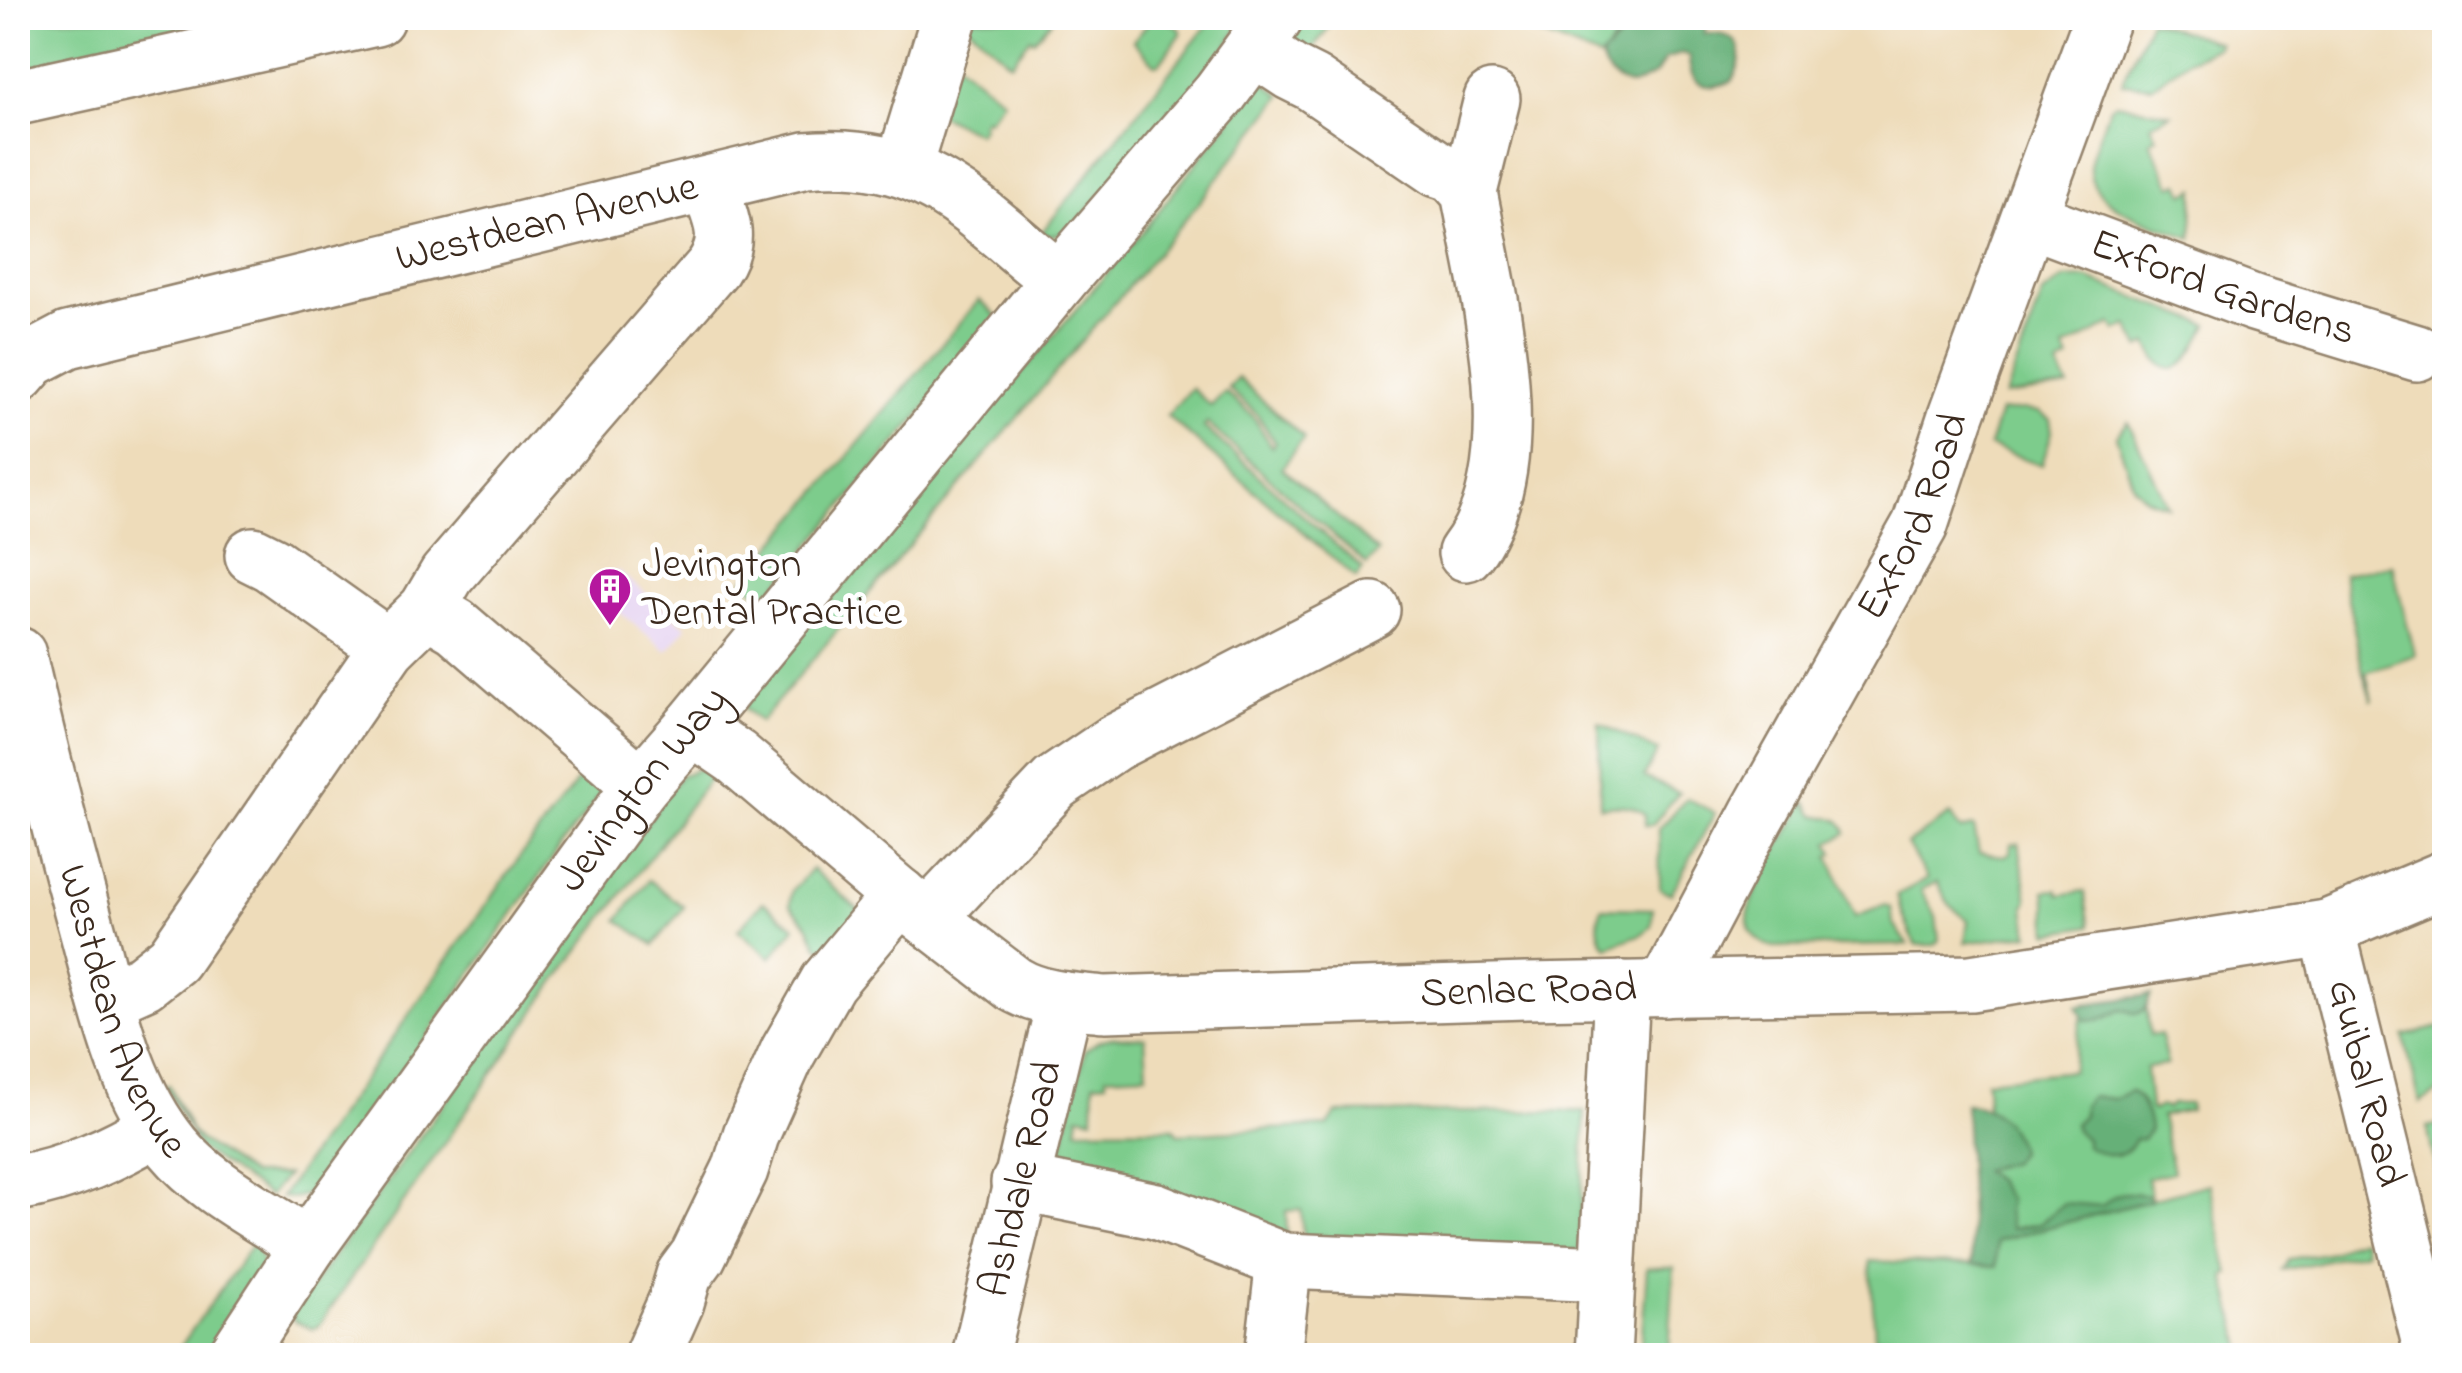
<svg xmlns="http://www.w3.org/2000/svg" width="2462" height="1373" font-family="'Indie Flower',sans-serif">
	<rect width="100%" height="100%" fill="#fff"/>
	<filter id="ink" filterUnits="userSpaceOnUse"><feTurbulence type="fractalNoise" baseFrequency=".01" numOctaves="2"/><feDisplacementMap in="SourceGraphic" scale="20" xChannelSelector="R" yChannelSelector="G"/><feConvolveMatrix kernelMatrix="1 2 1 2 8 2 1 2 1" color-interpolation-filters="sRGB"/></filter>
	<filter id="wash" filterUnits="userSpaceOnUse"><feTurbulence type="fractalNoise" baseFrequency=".0048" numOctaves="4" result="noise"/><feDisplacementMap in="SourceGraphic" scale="40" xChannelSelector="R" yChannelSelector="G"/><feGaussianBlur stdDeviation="2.25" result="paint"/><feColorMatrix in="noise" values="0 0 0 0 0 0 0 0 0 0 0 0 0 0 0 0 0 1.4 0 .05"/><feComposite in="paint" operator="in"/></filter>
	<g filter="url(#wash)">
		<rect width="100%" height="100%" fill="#eedcba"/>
		<!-- built -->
		<path fill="#e5d3f1" d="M617 570 687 627 667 651 598 595Z"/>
		<!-- green -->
		<path fill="#7dcc8c" stroke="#5c7b55" stroke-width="2.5" d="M18 18H300L18 79Z
			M959 18H1052L1053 19 1034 40 1031 38 1011 63Z
			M1152 18H1165L1181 30V34L1159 64H1155L1133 41Z
			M1213 18H1245L1221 57 1069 232 1051 236 1041 233Z
			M1302 18H1335L1301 66 1283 50Z
			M1500 18H1635L1636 22 1612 43 1601 59Z
			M2150 20 2219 43 2217 47 2186 61 2153 86 2122 83Z
			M948 55 1003 100 988 120 985 118 981 124 983 126 978 133 933 112Z
			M1262 80 1282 96 1189 215 760 722 745 709 747 694 1142 232Z
			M2116 103 2171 114 2151 124 2157 137 2150 141 2172 186 2180 183 2185 194 2195 189 2192 238C2161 226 2087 208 2090 167 2092 148 2104 125 2110 107Z
			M2086 278 2208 325C2194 353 2172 397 2148 344L2140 348 2128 325 2116 331 2112 324 2064 349 2069 360 2058 367 2069 387 2005 396 2043 294 2064 279Z
			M979 300 1000 319 765 599 743 581Z
			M1238 378 1304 438 1282 468 1378 552 1367 565 1207 423 1204 427 1363 569 1356 578 1167 416 1191 388 1211 406 1225 392 1253 416 1272 447 1275 443 1257 414 1228 388Z
			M2025 410 2039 412 2050 420 2052 432 2042 465 1989 446 2000 412Z
			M2128 422 2168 506 2145 498 2134 487 2116 436Z
			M2392 565 2415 655 2366 672 2372 701 2363 673 2343 574Z
			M1599 723 1658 751 1644 777 1679 793 1652 825H1645V815C1634 803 1615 805 1600 807Z
			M593 761 615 776 560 847 340 1161C322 1182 311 1202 281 1197L521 855Z
			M704 767 718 768 555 982 320 1324 313 1329 294 1321 291 1315 681 775Z
			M1687 798 1715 813 1671 894 1660 889 1659 829Z
			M1806 802 1815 815C1830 819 1842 815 1847 833L1829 843 1834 853 1829 856 1855 917 1885 905 1891 908 1893 922 1908 945 1774 947C1761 944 1750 936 1748 922 1746 897 1792 826 1806 802Z
			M1950 815 1960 830 1974 827 1979 853 2004 856 2010 853 2011 844 2019 843 2028 901 2025 907 2029 934 1965 943 1968 920 1949 905 1937 882 1921 890 1936 917 1939 941 1935 945H1916C1909 931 1901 913 1897 895L1927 879 1907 844Z
			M812 869 869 919 836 960 817 945 809 926 790 905 792 890Z
			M649 880 684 907 654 945 618 920Z
			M2057 890 2059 895 2084 891 2090 926 2049 933 2045 891Z
			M763 902 795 927 771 958 738 930Z
			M1602 908 1653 909 1651 926 1642 934 1607 947C1597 936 1596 921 1602 908Z
			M2145 996 2150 1035H2161L2167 1065 2146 1068 2150 1108 2153 1110 2160 1106 2167 1108 2172 1104H2189L2190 1110 2161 1116 2173 1172 2147 1178 2151 1199 2209 1184 2229 1274 2225 1276 2244 1355 1980 1356 1974 1353 1948 1355 1941 1348 1942 1339 1875 1337 1870 1261 1972 1265 1968 1149 1988 1143 1986 1080 2072 1071 2084 1004Z
			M2444 1026V1089L2420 1103 2404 1036Z
			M1114 1037 1145 1038 1147 1074 1106 1076V1082L1094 1083 1093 1118 1079 1115 1077 1129 1174 1128 1178 1134 1328 1126 1336 1113 1585 1111 1579 1267 1303 1241 1301 1210 1286 1211 1288 1248 1055 1177 1085 1050 1099 1041Z
			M169 1085 191 1131 201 1141 251 1175H287L269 1196 199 1149 165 1086Z
			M2444 1123V1206L2427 1127Z
			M2362 1239 2365 1251 2283 1270 2290 1259 2333 1252 2346 1244Z
			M255 1240 262 1263 259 1275 206 1355 174 1356Z
			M1647 1268H1674L1669 1350 1641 1349Z"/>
		<!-- forest -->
		<path fill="#66b078" stroke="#506d4b" stroke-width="2.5" d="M1635 18H1709L1704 34C1741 31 1748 51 1732 81 1706 92 1689 86 1689 56L1682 53 1665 59 1656 74 1633 86C1616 82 1605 75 1601 57 1612 45 1625 35 1636 22Z
			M2151 995 2145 1010 2136 1014 2121 1009C2110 1017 2097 1022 2085 1020L2077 1006Z
			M2130 1091C2142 1098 2149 1116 2150 1130L2142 1139H2135C2123 1163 2104 1156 2086 1146V1139L2076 1131 2074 1124 2083 1115V1106L2091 1096 2114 1099Z
			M1965 1104C1993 1104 2016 1126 2019 1153L2011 1162 1983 1170 1996 1181 2009 1200 2007 1211 2011 1229 2039 1224 2064 1203 2102 1206C2119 1188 2127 1193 2150 1195L2151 1200 1996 1241V1267L1972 1265Z"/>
	</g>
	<g filter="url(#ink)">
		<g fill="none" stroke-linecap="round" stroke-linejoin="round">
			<!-- minor casing -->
			<g stroke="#94836c" stroke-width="60">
				<g id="minor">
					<path d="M1254 48 1292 73 1312 83 1438 169 1453 174 1469 192C1488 294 1535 464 1466 553"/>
					<path d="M18 97 376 18"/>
					<path d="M903 169 949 18"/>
					<path d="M1469 192 1492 99"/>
					<path id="s1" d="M2030 219 2254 303 2417 353"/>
					<path id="s2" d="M18 375 32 359 68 340 806 160C929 149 972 212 1059 280"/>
					<path d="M253 555 271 564 388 647"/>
					<path d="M427 609 456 626 641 785"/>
					<path id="s3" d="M18 655C39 747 62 838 87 929 107 1002 123 1087 173 1147 208 1189 263 1215 308 1246"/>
					<path id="s4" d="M692 727 736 757 903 899 1014 984C1040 1000 1075 1001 1105 1004L1526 991 1971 983 2327 928 2444 879"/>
					<path d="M928 918 1055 783 1114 743 1372 610"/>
					<path id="s5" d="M2327 928 2433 1356"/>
					<path id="s6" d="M1665 989 1757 815 1920 525 1956 416 2102 18"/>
					<path d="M106 999 144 982 173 959 388 647 427 609 447 575 713 267C733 237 720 218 709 186"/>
					<path d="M18 1183C69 1174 113 1154 158 1127"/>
					<path d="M1019 1183 1156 1211 1284 1261 1607 1274"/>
					<path id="s7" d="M236 1356 308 1246 641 785 692 727 1059 280 1220 93 1275 18"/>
					<path d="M652 1356 676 1302 684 1275 698 1256 740 1170 751 1135 788 1052 828 982 900 896"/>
					<path id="s8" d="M980 1356 1065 1000"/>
					<path d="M1273 1356 1284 1261"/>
					<path d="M1603 1356 1622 989"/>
				</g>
			</g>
			<!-- minor -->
			<use href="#minor" stroke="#fff" stroke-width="55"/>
		</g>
	</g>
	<!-- icons -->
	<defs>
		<g id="building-pin" transform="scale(2.25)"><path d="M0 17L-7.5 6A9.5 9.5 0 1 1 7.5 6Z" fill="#b5179e" stroke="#fff"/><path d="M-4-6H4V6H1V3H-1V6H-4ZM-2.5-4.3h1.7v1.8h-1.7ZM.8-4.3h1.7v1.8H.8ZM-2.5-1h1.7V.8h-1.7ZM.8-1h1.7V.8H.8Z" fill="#fff"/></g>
	</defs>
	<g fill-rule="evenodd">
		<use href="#building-pin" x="610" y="589"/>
	</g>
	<g text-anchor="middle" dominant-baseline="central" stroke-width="10" stroke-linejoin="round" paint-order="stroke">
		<!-- street labels -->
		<g font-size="42" fill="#3b2a1e" stroke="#fff">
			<text stroke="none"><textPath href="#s2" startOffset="555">Westdean Avenue</textPath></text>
			<text stroke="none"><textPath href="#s1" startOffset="205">Exford Gardens</textPath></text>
			<text stroke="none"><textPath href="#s6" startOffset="535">Exford Road</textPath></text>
			<text stroke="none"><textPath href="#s7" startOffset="698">Jevington Way</textPath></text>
			<text stroke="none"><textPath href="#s4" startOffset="930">Senlac Road</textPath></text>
			<text stroke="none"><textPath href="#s3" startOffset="372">Westdean Avenue</textPath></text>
			<text stroke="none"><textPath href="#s5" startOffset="160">Guibal Road</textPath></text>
			<text stroke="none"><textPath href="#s8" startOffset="182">Ashdale Road</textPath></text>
		</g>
		<!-- poi labels -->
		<g font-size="42" fill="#3b2a1e" stroke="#fff" text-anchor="start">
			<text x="642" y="565">Jevington<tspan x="642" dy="48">Dental Practice</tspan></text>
		</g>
	</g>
	<!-- margin -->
	<rect width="2462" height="1373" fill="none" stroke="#fff" stroke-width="60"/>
</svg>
